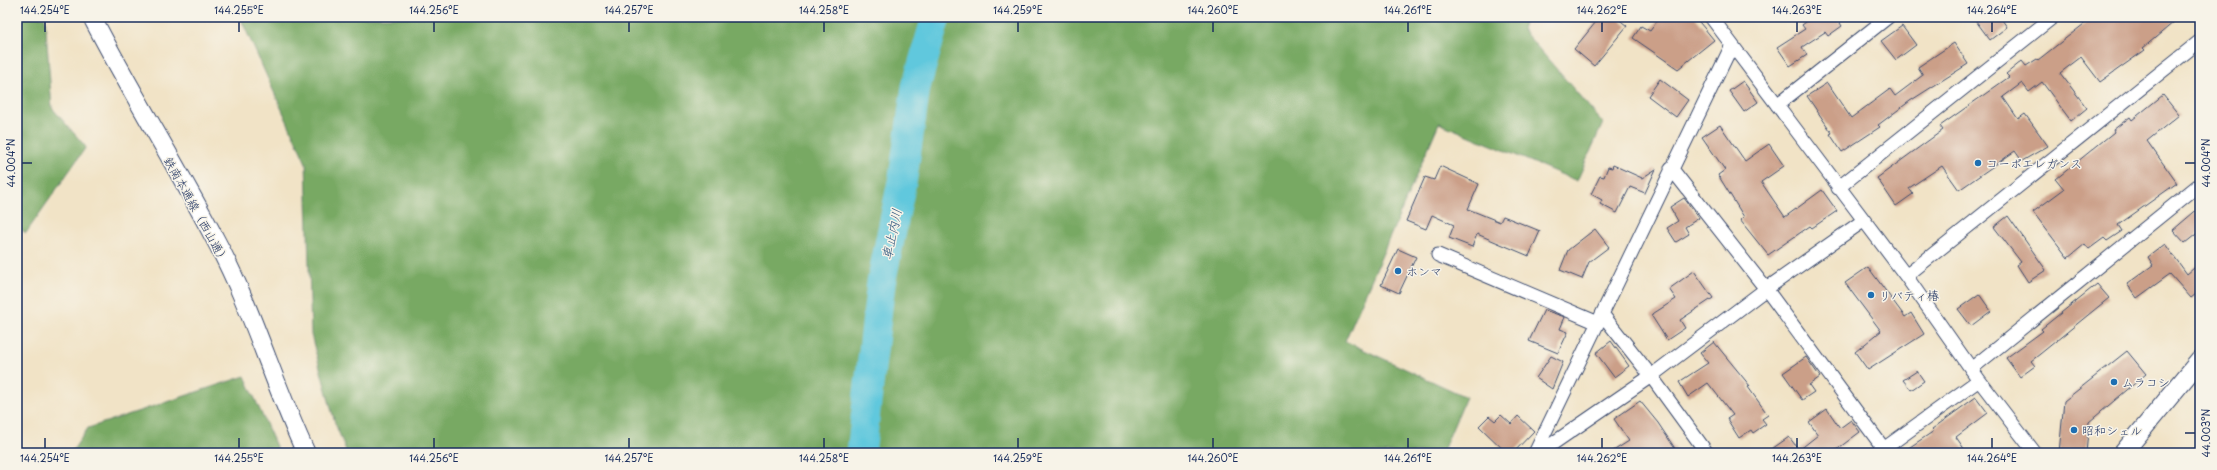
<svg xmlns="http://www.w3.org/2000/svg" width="2217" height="470" font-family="'Playpen Sans','Klee One',sans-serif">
	<rect width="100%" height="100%" fill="#f7f3e8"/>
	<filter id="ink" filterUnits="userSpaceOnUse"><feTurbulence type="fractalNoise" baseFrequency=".025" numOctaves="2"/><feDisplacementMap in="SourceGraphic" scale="8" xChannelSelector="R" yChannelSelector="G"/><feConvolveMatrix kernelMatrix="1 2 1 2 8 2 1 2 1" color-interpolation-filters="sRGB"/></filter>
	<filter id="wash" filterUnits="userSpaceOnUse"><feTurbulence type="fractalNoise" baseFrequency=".012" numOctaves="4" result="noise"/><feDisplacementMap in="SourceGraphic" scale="16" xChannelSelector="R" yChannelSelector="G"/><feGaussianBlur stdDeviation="0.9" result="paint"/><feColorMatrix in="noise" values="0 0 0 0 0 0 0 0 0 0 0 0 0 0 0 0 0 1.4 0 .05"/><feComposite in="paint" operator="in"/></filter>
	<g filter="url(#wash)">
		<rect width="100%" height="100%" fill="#f1e3c6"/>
		<!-- forest -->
		<path fill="#78a963" stroke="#4a6c60" d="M17 17H45L52 108 86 147 26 233 17 227Z
			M240 17H1526L1522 29 1603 123 1577 181 1439 123 1345 341 1466 397 1442 453H347L335 423 311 335 306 163Z
			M245 376 279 453H71L88 428Z"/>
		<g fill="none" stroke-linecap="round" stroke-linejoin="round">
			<!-- river -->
			<path stroke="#61c8dd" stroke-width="29" d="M861 453 881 283 903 177 916 87 936 17"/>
		</g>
		<g id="blocks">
			<!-- building -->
			<path fill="#cb9f88" d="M1600 17H1616L1627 26 1594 66 1574 49Z
				M1660 17H1695L1714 40 1678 69 1633 38 1641 26 1650 31Z
				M1813 17H1836L1842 26 1828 36 1825 32 1802 47 1807 55 1790 66 1777 47 1805 29 1802 25Z
				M1973 17H2000L2007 27 1990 40Z
				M2093 17H2180L2143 48 2145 50 2100 82 2081 57 2060 73 2087 108 2071 121 2042 82 2029 92 2022 83 2003 97 2018 119 2025 114 2048 146 2022 161 2015 151 1959 190 1942 166 1909 188 1913 194 1896 206 1877 178 1943 130 1940 126 2009 77 2006 74 2022 61 2026 66 2037 59 2038 60Z
				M1902 26 1916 45 1896 60 1881 41Z
				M1954 43 1968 64 1910 101 1878 125 1880 127 1842 152 1830 134 1832 133 1807 96 1827 83 1851 118 1890 89 1895 96 1923 75 1918 67Z
				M1660 79 1688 100 1676 117 1648 96Z
				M1743 81 1758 102 1744 112 1729 91Z
				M2163 95 2179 115 2147 141 2177 183 2118 225 2122 231 2107 241 2104 238 2089 249 2085 244 2068 258 2033 212 2064 189 2056 179 2114 132 2113 130 2130 117 2132 120Z
				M1720 125 1745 161 1769 144 1784 166 1761 182 1785 217 1822 190 1837 211 1812 228 1810 226 1768 255 1740 220 1744 217 1718 175 1725 170 1702 137Z
				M1613 165 1642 178 1656 169 1645 193 1630 187 1617 213 1600 204 1602 200 1591 194 1600 176 1604 177 1608 167 1612 168Z
				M1440 166 1479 184 1468 209 1500 222 1503 216 1540 231 1529 256 1477 234 1472 247 1449 238 1454 225 1432 215 1426 229 1406 221 1425 177 1434 180Z
				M1684 198 1699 218 1685 227 1689 234 1676 242 1667 228 1678 221 1670 207Z
				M2200 207V231L2185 243 2173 230Z
				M2008 216 2046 270 2028 282 2017 265 2021 262 1994 227Z
				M1595 229 1609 247 1589 262 1582 279 1560 270 1568 250Z
				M2165 244 2187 274 2200 263V291L2191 298 2170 274 2137 298 2127 284 2153 265 2148 257Z
				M1398 249 1416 257 1399 293 1381 285Z
				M1868 267 1905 317 1911 313 1924 334 1868 370 1855 352 1881 331 1845 283Z
				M1694 271 1713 298 1680 320 1685 328 1667 340 1651 315 1676 299 1669 289Z
				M2097 284 2109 298 2040 354 2031 361 2035 366 2020 377 2006 358 2043 331 2041 329Z
				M1979 294 1991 311 1971 326 1958 309Z
				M1544 310 1565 317 1560 329 1568 332 1558 353 1529 341Z
				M1611 341 1629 366 1614 377 1596 353Z
				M1714 342 1750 386 1748 387 1768 415 1762 419 1766 424 1753 433 1751 430 1739 438 1727 419 1733 415 1708 383 1688 397 1679 382 1708 363 1700 353Z
				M2127 351 2146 374 2089 422 2086 453H2059L2064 401Z
				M1551 356 1563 362 1552 389 1536 378Z
				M1806 357 1820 377 1809 385 1814 392 1802 400 1783 373Z
				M1917 371 1924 381 1911 390 1903 380Z
				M1976 397 1988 413 1956 437 1967 453H1901L1934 431 1932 429Z
				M1640 401 1658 423 1678 453H1610L1629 441 1614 419Z
				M1827 409 1840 428 1851 420 1860 432 1832 453H1766L1789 437 1799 450 1818 435 1809 422Z
				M1501 415 1511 424 1518 416 1534 431 1513 453H1507L1479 426 1489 416 1495 421Z"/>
		</g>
	</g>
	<g filter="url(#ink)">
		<use href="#blocks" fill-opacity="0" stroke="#3b4a6e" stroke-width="1"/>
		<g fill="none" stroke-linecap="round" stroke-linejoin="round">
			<!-- street casing -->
			<g stroke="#3b4a6e" stroke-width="15">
				<path id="street" d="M1711 17 1906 276 1979 380 2035 453
					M1777 105 1888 17
					M1671 168 1766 289 1887 453
					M1838 188 2053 17
					M1438 255 1598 323
					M1906 276 2200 41
					M1602 314 1651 376 1707 453
					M1971 369 2200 184
					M1535 453 1732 45
					M1539 453 1651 376 1766 289 1863 221
					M1878 453 1979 380"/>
			</g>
			<!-- secondary casing -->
			<g stroke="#3b4a6e" stroke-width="20">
				<path id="secondary" d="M92 17C131 93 176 164 215 239 252 307 273 383 306 453
					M2123 453 2200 360"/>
			</g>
			<!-- street -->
			<use href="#street" stroke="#fff" stroke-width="13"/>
			<!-- secondary -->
			<use href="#secondary" stroke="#fff" stroke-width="18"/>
		</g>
	</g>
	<!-- ticks -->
	<path fill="none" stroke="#1b2f5e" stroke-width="1.5" d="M45 22V32M239 22V32M434 22V32M629 22V32M824 22V32M1018 22V32M1213 22V32M1408 22V32M1602 22V32M1797 22V32M1992 22V32M22 163H32M2185 163H2195M2185 433H2195M45 438V448M239 438V448M434 438V448M629 438V448M824 438V448M1018 438V448M1213 438V448M1408 438V448M1602 438V448M1797 438V448M1992 438V448"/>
	<!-- markers -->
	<g fill="#1f6fb2" stroke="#f7f3e8" stroke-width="1.5">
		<circle cx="1978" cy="163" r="4"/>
		<circle cx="1398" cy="271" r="4"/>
		<circle cx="1871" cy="295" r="4"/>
		<circle cx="2114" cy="382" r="4"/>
		<circle cx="2074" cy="430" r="4"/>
	</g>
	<g text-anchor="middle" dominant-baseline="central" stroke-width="3" stroke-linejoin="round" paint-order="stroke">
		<!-- poi labels -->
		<g font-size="12" fill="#1b2f5e" stroke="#f7f3e8" text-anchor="start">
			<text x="1986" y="163">コーポエレガンス</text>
			<text x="1406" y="271">ホンマ</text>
			<text x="1879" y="295">リバティ椿</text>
			<text x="2122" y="382">ムラコシ</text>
			<text x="2082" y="430">昭和シェル</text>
		</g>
		<!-- street labels -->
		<g font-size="12" fill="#1b2f5e" stroke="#f7f3e8">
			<text transform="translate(197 210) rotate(61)">鉄南本通線（西山通）</text>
		</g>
		<!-- water labels -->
		<g font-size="13" font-style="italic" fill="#2c557e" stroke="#f7f3e8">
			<text transform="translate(891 234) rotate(-78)">車止内川</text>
		</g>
	</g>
	<!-- margin -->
	<rect width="2217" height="470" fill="none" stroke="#f7f3e8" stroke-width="44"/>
	<rect x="22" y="22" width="2173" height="426" fill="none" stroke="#1b2f5e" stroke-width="1.5"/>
	<g font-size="10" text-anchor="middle" fill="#1b2f5e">
		<text x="45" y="14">144.254°E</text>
		<text x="239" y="14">144.255°E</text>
		<text x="434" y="14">144.256°E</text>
		<text x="629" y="14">144.257°E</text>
		<text x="824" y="14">144.258°E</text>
		<text x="1018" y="14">144.259°E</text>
		<text x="1213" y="14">144.260°E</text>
		<text x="1408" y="14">144.261°E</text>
		<text x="1602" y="14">144.262°E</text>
		<text x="1797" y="14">144.263°E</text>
		<text x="1992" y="14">144.264°E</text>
		<text transform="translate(11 163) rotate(-90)" y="4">44.004°N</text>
		<text transform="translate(2206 163) rotate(-90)" y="4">44.004°N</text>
		<text transform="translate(2206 433) rotate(-90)" y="4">44.003°N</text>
		<text x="45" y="462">144.254°E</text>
		<text x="239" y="462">144.255°E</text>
		<text x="434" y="462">144.256°E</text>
		<text x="629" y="462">144.257°E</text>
		<text x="824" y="462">144.258°E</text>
		<text x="1018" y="462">144.259°E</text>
		<text x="1213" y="462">144.260°E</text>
		<text x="1408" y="462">144.261°E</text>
		<text x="1602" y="462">144.262°E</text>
		<text x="1797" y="462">144.263°E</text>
		<text x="1992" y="462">144.264°E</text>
	</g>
</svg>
